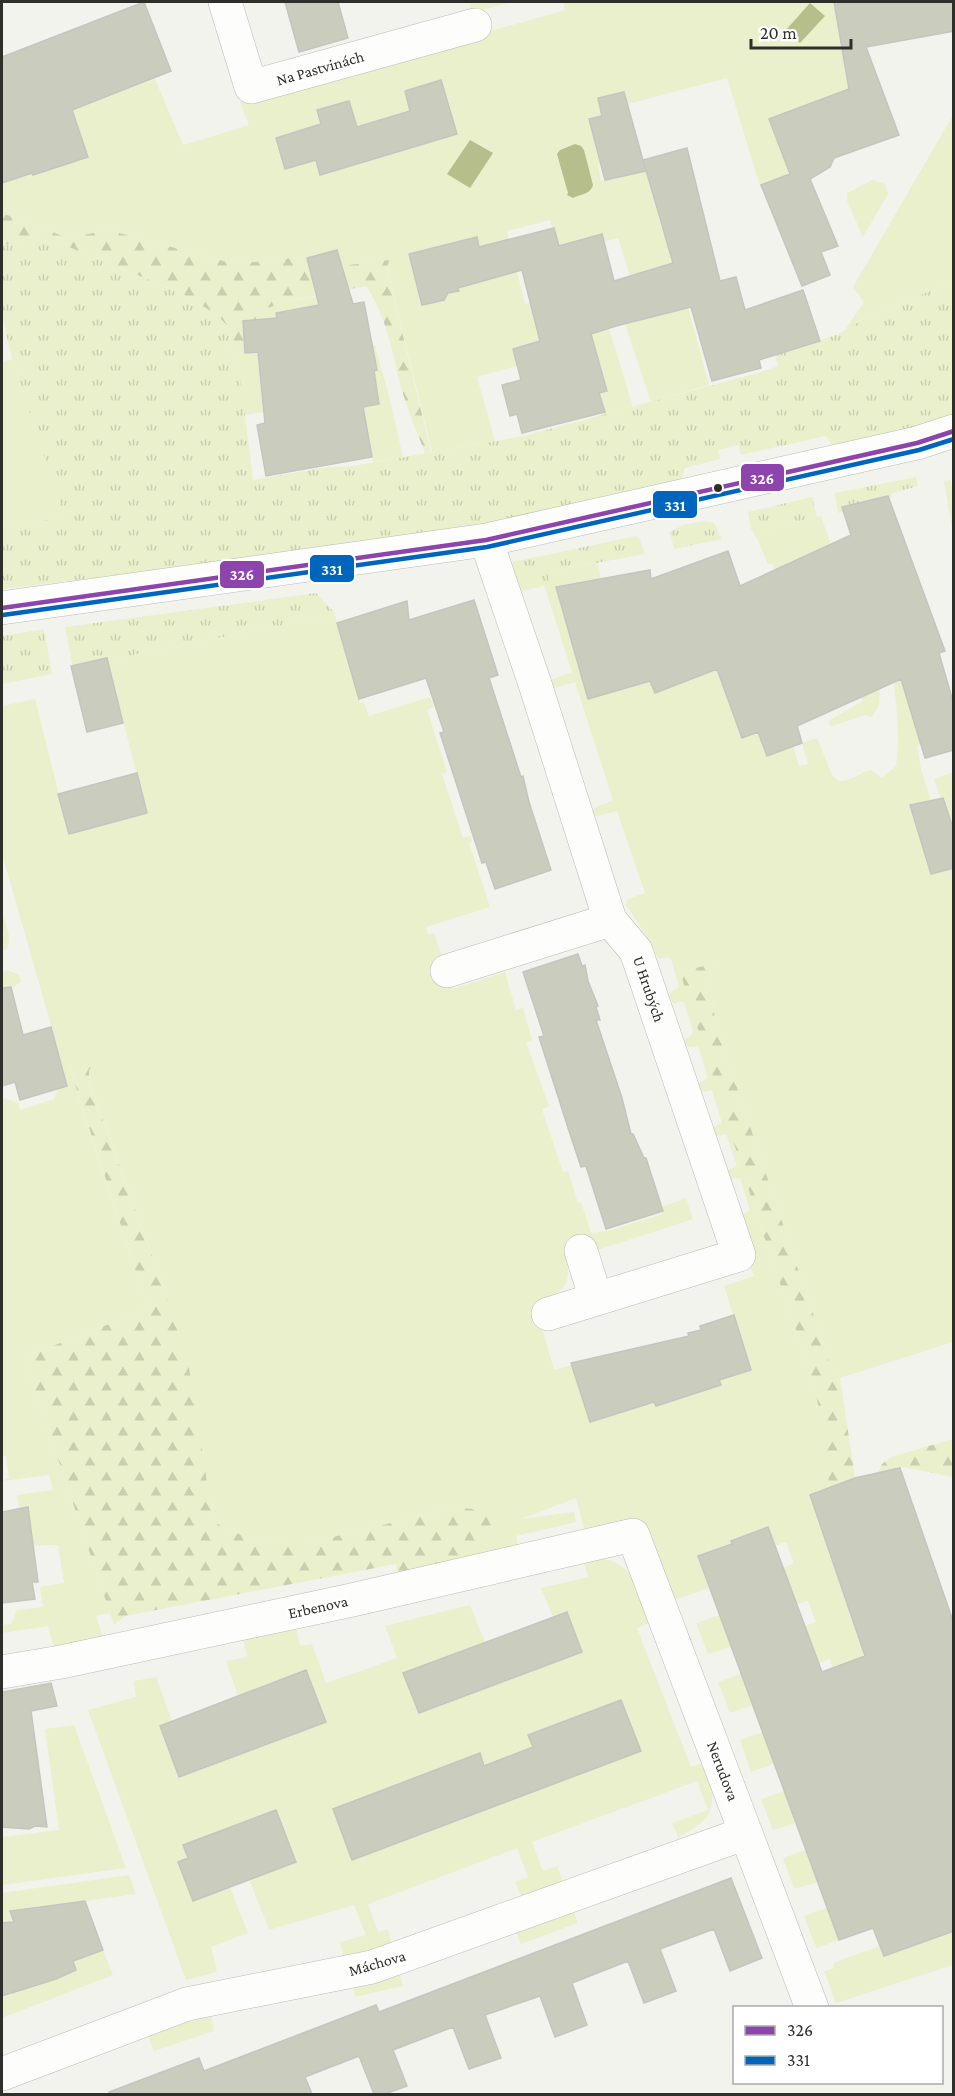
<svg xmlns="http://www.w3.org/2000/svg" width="955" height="2096" font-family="'Crimson Pro',serif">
	<defs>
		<pattern id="forest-firs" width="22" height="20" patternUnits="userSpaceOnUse" patternTransform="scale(1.5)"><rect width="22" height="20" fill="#eaf0cc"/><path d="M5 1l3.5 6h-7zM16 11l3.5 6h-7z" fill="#c9ceaf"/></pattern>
		<pattern id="park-tufts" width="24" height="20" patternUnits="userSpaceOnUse" patternTransform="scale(1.5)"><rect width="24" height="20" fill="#eaf0cc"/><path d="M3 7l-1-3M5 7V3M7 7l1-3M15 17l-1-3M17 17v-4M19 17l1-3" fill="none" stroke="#c9ceaf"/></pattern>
	</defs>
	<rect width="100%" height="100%" fill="#f2f3ed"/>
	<!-- green -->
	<path fill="#eaf0cc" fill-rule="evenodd" d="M469 2H513L472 13Z
		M563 2H834L842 55 865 51 878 79 770 119 790 177 761 189 727 78 628 104 624 92 598 98 642 157 663 234 668 233 709 385 651 402 625 324 630 276 618 238 601 242 599 234 583 239 584 244 559 251 550 220 507 231 525 304 596 286 633 407 602 415 597 396 524 364 477 377 495 441 432 452 387 268 389 260 341 266 336 250 307 258 302 257 235 264 108 230 68 238 2 213V137L155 79 183 145 249 125 240 102 565 10ZM618 161 621 177 601 181 598 165Z
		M953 115V282L872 314 845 330 864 302 853 287Z
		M872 180 885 184 888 194 863 237 847 201V193Z
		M325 295 328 303 276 313 375 345 389 396 403 457 373 462 363 407 379 404 372 363 310 405 244 415 238 358 245 353 260 352 258 320 265 317V309L287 301Z
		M12 359 65 517 2 528V362Z
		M950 480 953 496V535L944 481Z
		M821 516 831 545 774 570 772 564H768L758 541 764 530Z
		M598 563 610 630 705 637 742 738 758 732 767 756 793 746 799 766 808 764 802 743 817 738 832 775 839 781C853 781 858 773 871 770L882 778 896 766C900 736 897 708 893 678L899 674 921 743 917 746 921 769 931 801 910 806 931 874 953 868V1342L840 1378 831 1367 716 1025 708 972 722 962 681 972 757 1216 820 1401 855 1478 810 1496 953 1920V1965L836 2003 824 1971 834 1968 833 1963 880 1946 837 1681 830 1659 819 1663 805 1626 816 1622 808 1601 797 1604 783 1568 794 1563 786 1542 775 1546 768 1528 732 1541V1544L698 1556 709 1588 671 1601 642 1519 585 1532 576 1498 521 1519 574 1512 576 1522 516 1536 518 1546 461 1560 472 1509 457 1507 304 1544C273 1545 246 1540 218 1524L210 1501 166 1294 89 1081V1070L69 1067 148 1309 24 1357 110 1613 96 1616 103 1637 54 1648 48 1626 2 1633V1625L11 1624 17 1610 43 1607 40 1587 64 1583 58 1545 27 1546 31 1529 28 1510 20 1511 17 1495 53 1490 49 1475 2 1481 9 1478 6 1456H2V1098H5L18 1103 20 1110 54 1099 64 1071 2 854V706L35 699 69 834 147 813 107 660 335 615 360 703 364 702 369 716 430 697 434 707 427 710 447 772 442 774 463 838 470 836 472 841 469 843 490 907 426 927 428 935 434 933 452 989 505 972 516 1010 523 1008 532 1040 526 1042 549 1106 542 1109 563 1172 568 1171 578 1203 581 1202 591 1233 608 1231 662 1214 661 1207 686 1198 693 1219 598 1250 595 1242 564 1252C575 1284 563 1293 535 1303L554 1370 572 1365 590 1421 654 1402 656 1406 721 1385 719 1380 751 1370 724 1286 754 1276 750 1266 755 1263 741 1219V1215L750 1210 740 1178 730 1179 726 1171 737 1166 726 1134 716 1136 712 1128 722 1123 712 1090 705 1092 699 1090 698 1084 708 1078 698 1046 688 1047 684 1040 691 1035 693 1030 684 1003 681 1001 674 1004 670 998 671 992 679 987 671 959 669 957 659 959 649 940 626 905 628 899 645 893 617 811 597 816H594L592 809 613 800 575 682 555 688 552 687 550 682 553 679 572 672 544 585 550 583 546 572Z
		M854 680H880L879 705 872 717 865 715 830 727 828 721 863 701Z
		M953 772V834L934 779Z
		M2 909 9 936 8 948 2 951Z
		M8 970 19 975 21 982 2 993V971Z
		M595 1558C635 1561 639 1590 653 1622L637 1628 691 1767 705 1762C716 1801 719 1818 678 1837L672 1823 708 1810 697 1781 532 1842 543 1871 557 1866 564 1884 523 1900 515 1882 528 1877 517 1848 368 1904 378 1932 388 1929 392 1946 344 1957 340 1942 366 1935 354 1905 269 1930 249 1879 296 1861 276 1810 178 1862 193 1901 230 1887 248 1933 211 1947 217 1972 186 1980 88 1710 136 1697 134 1681 156 1677 172 1721 160 1726 179 1777 326 1722 306 1670 238 1696 226 1661 247 1657 243 1637 296 1626 300 1646 312 1644 326 1683 397 1658 385 1626 470 1605 485 1642 404 1673 419 1713 581 1651 567 1612 553 1617 541 1588 588 1577 583 1560ZM621 1700 641 1751 538 1790 523 1752 533 1747 529 1734ZM480 1753 499 1805 352 1860 333 1809Z
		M720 1615 731 1647 708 1654 696 1623Z
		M741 1674 753 1705 730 1713 718 1682Z
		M74 1725 126 1868 2 1885V1837L59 1830 45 1729Z
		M763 1732 774 1764 751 1772 740 1740Z
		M784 1791 796 1823 773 1830 761 1799Z
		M806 1850 818 1882 794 1889 783 1858Z
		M129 1875 136 1894 10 1911 14 1922 2 1923V1893Z
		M572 1907 578 1923 521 1944 514 1927Z
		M827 1908 839 1940 816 1948 804 1916Z
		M103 1950 113 1975 2 2018V1998L12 1995 9 1986 30 1977 34 1986 44 1983 62 1965 66 1974 76 1971 73 1961Z
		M398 1969 403 1986 355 1997 352 1980Z
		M211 2015 214 2031 154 2051 148 2035Z"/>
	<!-- forest -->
	<path fill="url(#forest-firs)" d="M2 213 68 238 108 230 235 264 302 257 307 258 312 278 341 266 389 260 387 269 431 452 425 453C417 431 407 409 401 387 392 352 387 317 366 286L287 301 265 309V317L258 320 243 321 245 353 238 358 230 351 231 330 217 315 179 292 71 248 28 238 9 244H2Z
		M724 961 708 972 716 1025 831 1367 840 1378 855 1478 829 1492 828 1466 815 1386 757 1216 680 972Z
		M93 1059 95 1064 89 1070V1082L166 1294 189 1368 210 1501 218 1524C246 1540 273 1545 304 1544L457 1507 472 1509 488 1516 491 1524 480 1549 461 1560 398 1575 396 1564 125 1616 114 1625 24 1357 148 1309 69 1066Z
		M953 1439V1477L903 1467 876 1477 882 1464 891 1457Z"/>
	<!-- park -->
	<path fill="url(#park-tufts)" d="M28 238 71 248 179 292 217 315 231 330 230 351 238 358 253 480 327 467 353 466 524 436 765 371 778 366 775 355 839 334 872 314 953 282V414L921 427 833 447 826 436 741 455 738 445 718 450 720 459 685 468 681 482 474 525 158 570 2 589V528L64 517 12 359 2 315V244H9Z
		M916 477 918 486 892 493 891 498 838 513 835 493Z
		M812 497 817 517 764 530 758 541 751 529 748 512Z
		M704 521 714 523 722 539 674 549 670 532 683 525Z
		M636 536 640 540 645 554 547 572 550 584 519 592 511 567 513 562Z
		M316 593 334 612 335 615 107 660 73 669 65 627Z
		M44 629 52 674 2 684V636Z"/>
	<!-- water -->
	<path fill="#b6be8c" d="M810 3 825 16 800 43 785 31Z
		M470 140 493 153 470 188 447 174Z
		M575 144 581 146 584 150 593 185C590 195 580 194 573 198L567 195 568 193 557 154 560 150Z"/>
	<!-- building -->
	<path fill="#cacdbd" stroke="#c4c5c0" stroke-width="1.5" d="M144 2 171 71 72 110 88 157 33 175 32 173 2 183V57Z
		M285 2H338L348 38 299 52Z
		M834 2H954V31L866 47 899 135 834 158 830 167 810 179 838 246 821 252 830 275 802 286 761 185 790 174 769 119 849 89Z
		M441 80 457 134 320 175 316 160 285 169 276 138 321 124 317 110 349 101 357 127 410 111 405 91Z
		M624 92 646 171 605 180 589 119 602 116 598 98Z
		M687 148 720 281 736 277 745 310 803 290 820 341 759 360 761 368 712 381 691 307 616 326 591 334 607 391 599 393 605 412 522 433 517 414 510 416 502 385 521 380 513 349 540 341 522 270 458 288 459 291 448 293 444 300 422 305 409 254 477 237 479 247 554 228 559 246 602 234 614 281 673 263 643 160Z
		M337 250 353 304 364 302 377 370 374 371 379 404 363 407 372 457 266 476 257 425 265 423 258 352 245 353 243 321 277 318 276 313 319 305 307 258Z
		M888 496 945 651 939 653 954 705V750L925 758 901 679 797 726 802 743 767 756 758 732 742 738 717 669 655 693 650 681 588 699 556 587 650 570 651 579 728 551 740 586 851 535 842 507Z
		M474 600 498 675 489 678 521 777 523 776 529 802 551 870 495 889 486 862 482 863 440 733 444 732 426 678 359 699 337 623 407 601 409 620Z
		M107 658 123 723 87 732 71 666Z
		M137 773 147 813 69 834 58 794Z
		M943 798 954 831V868L931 874 910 805Z
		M578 954 582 966 585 965 588 981 598 1006 596 1007 600 1020H596L622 1098 631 1134H633L644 1158H646L663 1211 606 1229 586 1166 581 1167 570 1134 539 1037 544 1036 523 972Z
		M11 987 23 1035 51 1027 67 1086 20 1100 15 1082 2 1086V988Z
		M734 1315 751 1370 719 1380 721 1385 656 1406 654 1402 590 1422 571 1363 689 1336 688 1333 701 1330 700 1326Z
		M900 1468 954 1624V1931L884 1956 873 1928 839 1940 698 1556 732 1544 731 1541 768 1527 822 1672 865 1656 810 1495 855 1478Z
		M28 1507 38 1582H32L35 1599 2 1603V1512Z
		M567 1612 582 1652 419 1713 403 1673Z
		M306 1670 326 1722 179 1777 160 1726Z
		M51 1683 57 1706 31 1711 47 1827 35 1826 29 1829 2 1827V1692Z
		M621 1700 641 1751 352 1860 333 1809 480 1753 484 1766 533 1747 528 1735Z
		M276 1810 296 1862 193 1901 178 1862 188 1858 183 1845Z
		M731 1878 762 1958 730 1971 714 1929 660 1949 676 1991 644 2003 628 1961 572 1983 587 2025 555 2037 540 1996 485 2015 501 2058 469 2069 453 2027 393 2050 407 2086 385 2094H374L359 2056 305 2077 312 2094H109V2092L199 2058 204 2071 376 2005 379 2012Z
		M85 1901 103 1950 73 1961 76 1970 56 1979 2 1996V1923L14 1922 10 1911Z"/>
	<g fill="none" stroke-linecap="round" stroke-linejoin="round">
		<!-- minor casing -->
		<g stroke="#babbb7" stroke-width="34">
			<path id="minor" d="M225 2 251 87 475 25
				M486 540 535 684 610 920 636 951 739 1255 548 1314
				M2 608 486 540 917 443 954 431
				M447 971 610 920
				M581 1251 596 1299
				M2 1672 61 1662 352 1600 633 1535 812 2008
				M2 2074 187 2004 372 1967 746 1833"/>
		</g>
		<!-- minor -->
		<use href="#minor" stroke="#fdfdfc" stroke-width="33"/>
		<!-- bus-1 casing -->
		<g stroke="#fff" stroke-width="9">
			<path id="bus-1" d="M2 608 486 540 917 443 954 431"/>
		</g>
		<!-- bus-2 casing -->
		<g stroke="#fff" stroke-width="9">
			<path id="bus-2" d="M3 615 487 547 919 450 954 439"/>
		</g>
		<!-- bus-1 -->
		<use href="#bus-1" stroke="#8e44ad" stroke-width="4.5"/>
		<!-- bus-2 -->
		<use href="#bus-2" stroke="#0065bd" stroke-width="4.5"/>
	</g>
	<!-- markers -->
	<circle fill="#2e2f2b" stroke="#fff" stroke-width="2" cx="718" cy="488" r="5"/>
	<g text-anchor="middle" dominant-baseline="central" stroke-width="5" stroke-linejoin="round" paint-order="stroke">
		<!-- street labels -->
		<g font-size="16" fill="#2e2f2b" stroke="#fff">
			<text transform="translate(320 68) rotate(-16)">Na Pastvinách</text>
			<text transform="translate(649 989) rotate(71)">U Hrubých</text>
			<text transform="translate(318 1607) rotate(-12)">Erbenova</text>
			<text transform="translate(723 1771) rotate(69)">Nerudova</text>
			<text transform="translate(377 1963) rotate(-16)">Máchova</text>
		</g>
	</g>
	<g stroke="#fff" stroke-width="2">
		<rect x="740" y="463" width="45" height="29" rx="6" fill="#8e44ad"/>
		<rect x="652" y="490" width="46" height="29" rx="6" fill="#0065bd"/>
		<rect x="309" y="554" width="46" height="29" rx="6" fill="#0065bd"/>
		<rect x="219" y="560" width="46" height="29" rx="6" fill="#8e44ad"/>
	</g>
	<g font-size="16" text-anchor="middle" font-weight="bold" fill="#fff">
		<text x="762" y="484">326</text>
		<text x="675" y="511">331</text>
		<text x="332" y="575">331</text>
		<text x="242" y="580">326</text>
	</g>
	<!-- border -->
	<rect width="955" height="2096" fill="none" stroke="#2e2f2b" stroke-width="6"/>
	<!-- legend -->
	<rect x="733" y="2006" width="210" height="78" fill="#ffffff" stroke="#abacaa" stroke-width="1.5"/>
	<rect x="745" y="2026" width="30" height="9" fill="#8e44ad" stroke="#abacaa" stroke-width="1.5"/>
	<text x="787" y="2036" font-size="18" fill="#2e2f2b">326</text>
	<rect x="745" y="2056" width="30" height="9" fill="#0065bd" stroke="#abacaa" stroke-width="1.5"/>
	<text x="787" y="2066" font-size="18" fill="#2e2f2b">331</text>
	<!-- scale -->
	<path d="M751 39v9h100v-9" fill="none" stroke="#2e2f2b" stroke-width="3"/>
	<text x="760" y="39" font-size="18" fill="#2e2f2b" stroke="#ffffff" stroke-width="4.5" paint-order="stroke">20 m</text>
</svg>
